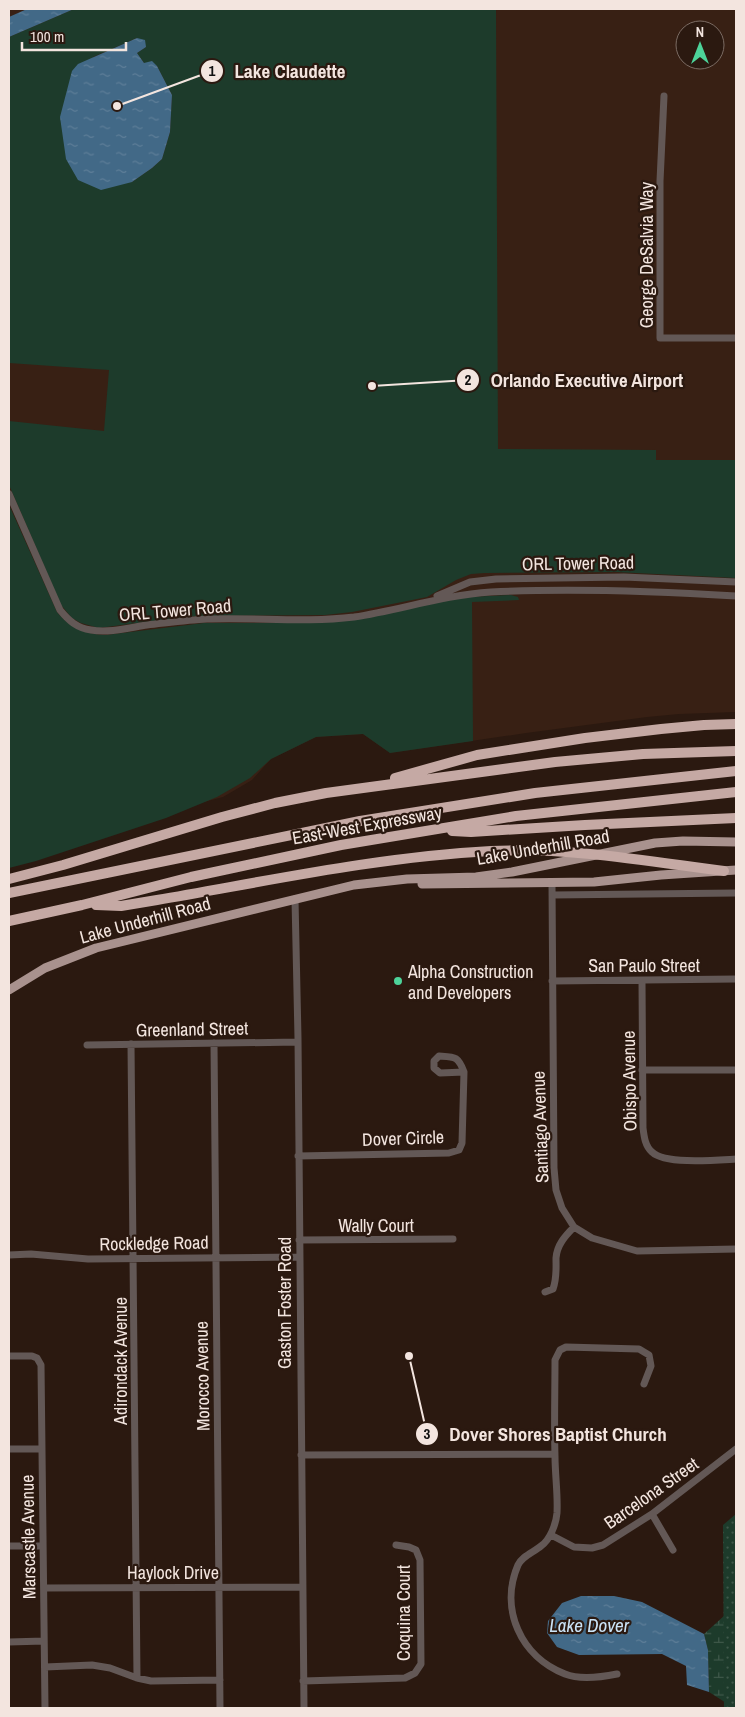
<svg xmlns="http://www.w3.org/2000/svg" width="745" height="1717" font-family="'Archivo Narrow',sans-serif">
	<defs>
		<pattern id="wetland-marsh" width="20" height="14" patternUnits="userSpaceOnUse" patternTransform="scale(1.25)"><rect width="20" height="14" fill="#1d3b2b"/><path d="M1 5h8M5 5V1M11 12h8M15 12V8" fill="none" stroke="#3e5749"/></pattern>
		<pattern id="park-dots" width="8" height="8" patternUnits="userSpaceOnUse" patternTransform="scale(1.25)"><rect width="8" height="8" fill="#1d3b2b"/><path d="M2 2h.1M6 6h.1" fill="none" stroke="#3e5749" stroke-width="1.8" stroke-linecap="round"/></pattern>
		<pattern id="water-ripples" width="26" height="14" patternUnits="userSpaceOnUse" patternTransform="scale(1.25)"><rect width="26" height="14" fill="#426987"/><path d="M2 4q2-2 4 0t4 0M15 11q2-2 4 0t4 0" fill="none" stroke="#5e7e98"/></pattern>
	</defs>
	<rect width="100%" height="100%" fill="#2b1910"/>
	<!-- built -->
	<path fill="#382014" fill-rule="evenodd" d="M9 9H736V712L679 714 647 717 526 733 390 753 363 734 316 737 271 759 252 780 223 797 165 812 9 867ZM685 30H715V60H685Z"/>
	<!-- grass -->
	<path fill="#1d3b2b" fill-rule="evenodd" d="M74 9H496L498 449 656 450V460H736V578L616 572 485 573 471 574 456 580 427 597 352 612 325 615 198 616 175 618 99 628 81 623 72 618 61 605 9 485V421L104 431 109 370 9 363V37ZM137 38 146 47 137 53 144 63 157 66 172 95 170 132 162 159 152 168 132 182 93 57Z
		M9 505 57 612C70 628 85 634 106 635L204 623H318L468 597 511 595 518 597 519 600 472 602 473 741 390 753 363 734 316 737 271 759 250 778 217 797 166 818 36 861 9 868Z"/>
	<!-- wetland -->
	<path fill="url(#wetland-marsh)" d="M725 1615 734 1708 709 1692 708 1650 704 1634Z"/>
	<!-- park -->
	<path fill="url(#park-dots)" d="M736 1514V1708H724L723 1525Z"/>
	<!-- water -->
	<path fill="url(#water-ripples)" d="M27 9H74L9 37V17Z
		M137 38 145 40 146 47 137 53 144 63 152 61 157 66 172 95 170 132 162 159 152 168 132 182 101 190 78 180 66 159 60 117 72 71 78 64Z
		M581 1596H614L642 1602 704 1634 708 1650 709 1692 687 1685 686 1666 662 1654 579 1655 557 1647 547 1633 548 1621 562 1603Z"/>
	<g fill="none" stroke-linecap="round" stroke-linejoin="round">
		<!-- minor -->
		<path stroke="#635856" stroke-width="7" d="M664 96 660 181V338H736
			M9 494 60 610C69 621 77 628 91 630 109 633 128 628 147 625 166 623 187 620 207 619 256 617 305 623 354 617 400 610 444 595 491 592 573 588 654 591 736 596
			M437 596 470 582 496 579 624 577 736 582
			M552 884 554 1168 556 1190 562 1208 574 1227 592 1238 637 1251 736 1249
			M552 895 736 893
			M295 899 298 1038 304 1708
			M552 981 736 979
			M642 981 643 1128C644 1136 645 1146 652 1152 665 1165 718 1160 736 1159
			M214 1043 220 1708
			M131 1044 137 1678
			M87 1045 298 1042
			M642 1070H736
			M298 1156 449 1153 459 1150 462 1143 464 1072C458 1056 455 1057 439 1056L434 1061V1068L440 1073 464 1072
			M299 1240 453 1239
			M9 1255 31 1254 88 1259 299 1257
			M545 1292 553 1289C557 1278 556 1269 556 1258 557 1245 565 1236 574 1227
			M9 1356H32L37 1358 41 1365 45 1708
			M9 1449H42
			M301 1455 554 1454
			M652 1514 673 1550
			M551 1535 574 1547 592 1548 603 1545 652 1514 736 1449
			M9 1546H43
			M44 1588 302 1587
			M9 1642 44 1641
			M45 1667 92 1665 110 1668 137 1678 151 1681 220 1680
			M617 1674C602 1677 580 1680 565 1674 521 1657 499 1609 518 1565 522 1556 534 1552 541 1546 550 1540 556 1524 557 1513 558 1494 555 1475 555 1456 554 1424 555 1392 555 1360L560 1350 566 1347 639 1349 649 1355 651 1366 644 1384
			M303 1681 405 1678 415 1673 421 1664 420 1560 416 1550 409 1547 396 1545"/>
		<!-- major -->
		<path stroke="#a9928e" stroke-width="9" d="M422 884 594 882 661 875 736 870
			M9 990 45 968 96 948 354 885 407 879 476 877 512 872 655 843 683 841 736 842"/>
		<!-- highway -->
		<path stroke="#c5a9a4" stroke-width="10" d="M395 778 477 755 585 738 661 729 704 725 736 724
			M452 831 471 832 585 825 736 818
			M9 879 63 865 222 817 275 803 326 793 555 762 643 754 736 751
			M9 893 360 821 535 793 736 771
			M96 905 121 906 157 900C268 881 378 857 491 851 569 847 647 861 724 871
			M9 921 82 905 191 877 341 845 516 816 736 792"/>
	</g>
	<!-- markers -->
	<circle fill="#4dd39a" stroke="#2b1910" stroke-width="2" cx="398" cy="981" r="5"/>
	<g text-anchor="middle" dominant-baseline="central" stroke-width="4.5" stroke-linejoin="round" paint-order="stroke">
		<!-- street labels -->
		<g font-size="18" fill="#f3e5df" stroke="#2b1910">
			<text transform="translate(646 255) rotate(-90)">George DeSalvia Way</text>
			<text transform="translate(578 563) rotate(-1)">ORL Tower Road</text>
			<text transform="translate(175 610) rotate(-5)">ORL Tower Road</text>
			<text transform="translate(367 825) rotate(-10)">East-West Expressway</text>
			<text transform="translate(543 847) rotate(-10)">Lake Underhill Road</text>
			<text transform="translate(145 920) rotate(-15)">Lake Underhill Road</text>
			<text x="644" y="965">San Paulo Street</text>
			<text transform="translate(192 1029) rotate(-1)">Greenland Street</text>
			<text transform="translate(629 1081) rotate(-91)">Obispo Avenue</text>
			<text transform="translate(540 1127) rotate(-92)">Santiago Avenue</text>
			<text transform="translate(403 1138) rotate(-2)">Dover Circle</text>
			<text x="376" y="1225">Wally Court</text>
			<text transform="translate(154 1243) rotate(-1)">Rockledge Road</text>
			<text transform="translate(284 1303) rotate(-90)">Gaston Foster Road</text>
			<text transform="translate(120 1361) rotate(-90)">Adirondack Avenue</text>
			<text transform="translate(202 1376) rotate(-91)">Morocco Avenue</text>
			<text transform="translate(651 1493) rotate(-35)">Barcelona Street</text>
			<text transform="translate(28 1537) rotate(-91)">Marscastle Avenue</text>
			<text x="173" y="1572">Haylock Drive</text>
			<text transform="translate(403 1613) rotate(-90)">Coquina Court</text>
		</g>
		<!-- poi labels -->
		<g font-size="18" fill="#f3e5df" stroke="#2b1910" text-anchor="start">
			<text x="408" y="971">Alpha Construction<tspan x="408" dy="21">and Developers</tspan></text>
		</g>
		<!-- water labels -->
		<g font-size="19" font-style="italic" fill="#cbe4f8" stroke="#2b1910">
			<text x="589" y="1625">Lake Dover</text>
		</g>
	</g>
	<!-- callouts -->
	<path fill="none" stroke="#f3e5df" stroke-width="2" d="M117 106L212 71M372 386L468 380M409 1356L427 1434"/>
	<g fill="#f3e5df" stroke="#2b1910" stroke-width="2">
		<circle cx="117" cy="106" r="5"/>
		<circle cx="372" cy="386" r="5"/>
		<circle cx="409" cy="1356" r="5"/>
		<circle cx="212" cy="71" r="12"/>
		<circle cx="468" cy="380" r="12"/>
		<circle cx="427" cy="1434" r="12"/>
	</g>
	<g font-size="15" text-anchor="middle" font-weight="bold" fill="#111">
		<text x="212" y="76">1</text>
		<text x="468" y="385">2</text>
		<text x="427" y="1439">3</text>
	</g>
	<g font-size="19" text-anchor="middle" font-weight="bold" fill="#f3e5df" stroke="#2b1910" stroke-width="4.5" stroke-linejoin="round" paint-order="stroke">
		<text x="290" y="78">Lake Claudette</text>
		<text x="587" y="387">Orlando Executive Airport</text>
		<text x="558" y="1441">Dover Shores Baptist Church</text>
	</g>
	<!-- border -->
	<rect width="745" height="1717" fill="none" stroke="#f3e5df" stroke-width="20"/>
	<!-- north arrow -->
	<g transform="translate(700 45)"><circle r="24" fill="#2b1910" stroke="#7b6b63"/>
	<path d="M0-4L9 19L0 12L-9 19Z" fill="#4dd39a"/>
	<text y="-8" font-size="14" font-weight="bold" text-anchor="middle" fill="#f3e5df">N</text>
	</g>
	<!-- scale -->
	<path d="M22 42v8h104v-8" fill="none" stroke="#f3e5df" stroke-width="2.5"/>
	<text x="30" y="42" font-size="15" fill="#f3e5df" stroke="#2b1910" stroke-width="4" paint-order="stroke">100 m</text>
</svg>
